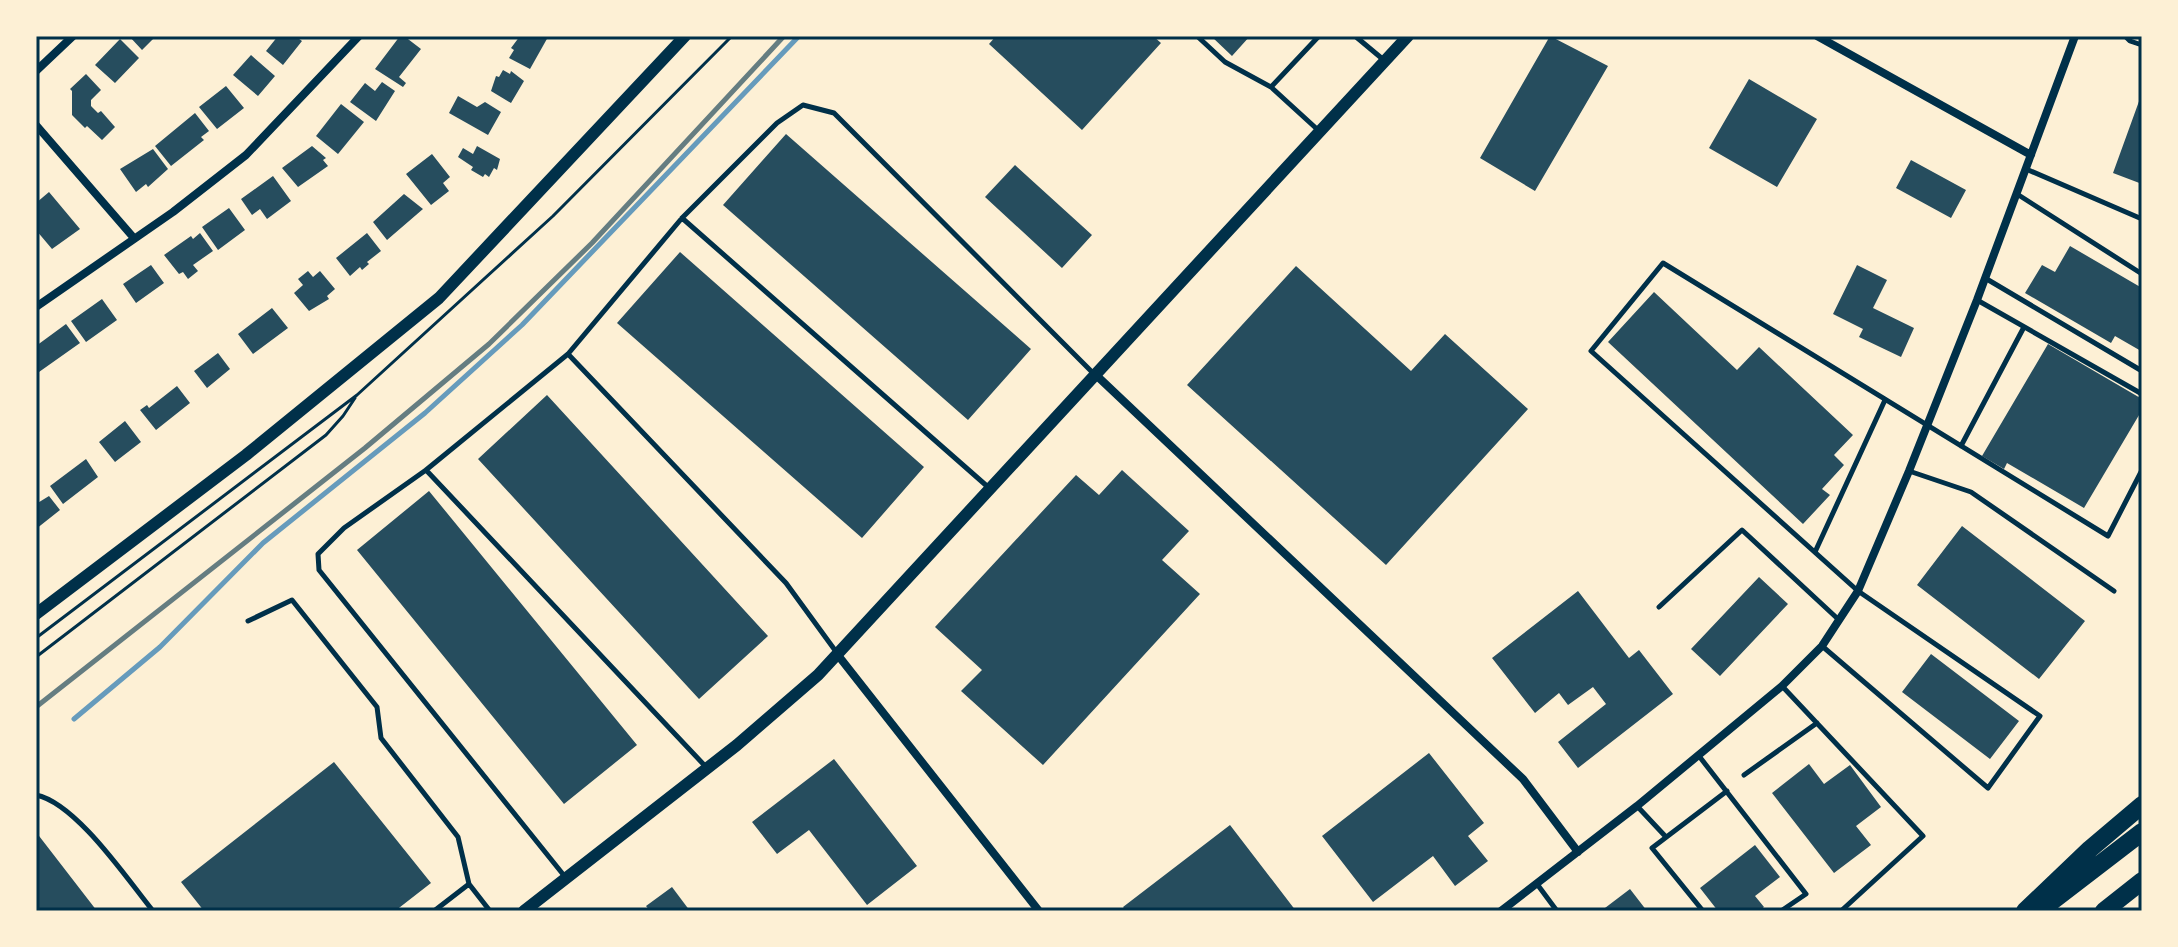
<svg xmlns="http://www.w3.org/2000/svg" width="2178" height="947" font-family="'DejaVu Sans',sans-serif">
	<rect width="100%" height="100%" fill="#fdf0d5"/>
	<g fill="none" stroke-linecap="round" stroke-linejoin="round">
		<!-- stream -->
		<path stroke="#669bbc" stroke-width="5" d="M74 719 160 647 263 543 425 413 522 325 799 36"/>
	</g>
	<!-- building -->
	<path fill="#264d5e" d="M129 36H156L142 50Z
		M278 36H295L302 41 283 65 266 51Z
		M400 36H404L421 49 399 77 406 83 403 87 375 69Z
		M520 36 548 37 530 69 509 58 514 50 511 48Z
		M996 36H1153L1161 43 1082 130 989 44Z
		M1211 36H1250L1232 56Z
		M1550 36 1608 66 1535 191 1480 158Z
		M120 39 139 58 115 83 95 65Z
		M251 55 275 76 258 96 233 75Z
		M503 70 510 74 511 71 524 81 511 103 491 91 496 76 499 77Z
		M86 74 101 90 91 100V106L98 113 101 111 115 127 102 140 87 126 85 128 72 115V91L70 89Z
		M1749 79 1817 119 1777 187 1709 148Z
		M382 82 395 91 376 121 350 102 365 83 375 91Z
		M226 86 244 108 217 129 199 107Z
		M2142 93V184L2113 173Z
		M458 96 477 107 485 102 501 112 488 135 449 113Z
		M341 104 364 122 338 154 316 136Z
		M195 113 209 131 201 137 204 140 171 166 155 146Z
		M786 134 1031 349 968 420 723 205Z
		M312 146 326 158 323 160 328 166 298 187 282 168Z
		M477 146 500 159 497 170 494 168 489 177 485 174 483 177 471 170 473 167 458 157 463 148 473 154Z
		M153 149 168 169 148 187 146 184 136 192 120 169Z
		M432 154 450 177 443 183 449 191 431 205 406 174Z
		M1911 160 1966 190 1951 218 1896 188Z
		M1015 165 1092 235 1062 268 985 197Z
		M273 176 291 201 267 219 260 209 252 215 241 199Z
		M49 192 80 229 52 249 36 230V203Z
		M404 194 423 209 387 240 373 222Z
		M229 208 245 230 218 250 202 227Z
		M200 233 213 251 193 265 198 271 188 279 183 272 179 274 164 255 191 236 193 239Z
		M367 233 381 251 367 262 369 264 362 270 360 267 350 276 336 258Z
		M2070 246 2142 288 2141 351 2115 336 2111 343 2025 293 2042 265 2055 272Z
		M680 252 924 467 862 538 617 323Z
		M151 265 164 283 136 303 123 284Z
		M1857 265 1887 280 1873 308 1914 328 1901 357 1859 337 1863 329 1833 314Z
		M1296 266 1411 371 1445 334 1528 409 1386 565 1187 385Z
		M308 271 313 277 320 271 335 289 327 296 329 299 309 311 294 293 303 285 298 279Z
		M1654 292 1737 370 1759 347 1853 435 1834 455 1844 465 1822 489 1830 495 1803 524 1608 342Z
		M102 299 117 320 86 342 71 321Z
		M272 308 288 328 253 354 238 334Z
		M66 324 80 343 39 372 36 368V346Z
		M2048 344 2142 399V410L2084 508 2007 463 2004 469 1982 456Z
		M218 353 230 369 207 388 194 371Z
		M177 386 190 403 156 430 140 410 147 405 149 408Z
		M547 395 768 636 699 699 478 459Z
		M125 421 141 442 115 462 99 442Z
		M86 459 98 477 63 504 50 486Z
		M1122 470 1189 531 1162 560 1200 594 1043 765 961 691 982 670 935 627 1076 475 1099 495Z
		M429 491 637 745 564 804 357 550Z
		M49 496 60 510 36 529V504Z
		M1962 526 2085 621 2039 679 1917 585Z
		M1759 577 1788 604 1720 676 1691 649Z
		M1578 591 1629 658 1639 650 1673 694 1578 768 1558 742 1606 704 1593 687 1568 705 1559 693 1535 713 1492 658Z
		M1931 654 2019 721 1990 759 1902 692Z
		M1429 753 1484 823 1468 836 1488 861 1455 886 1433 856 1373 902 1322 836Z
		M834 759 917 866 867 905 809 830 777 854 752 822Z
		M334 762 431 883 395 911H204L181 882Z
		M1809 764 1824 784 1850 765 1881 807 1856 826 1871 845 1834 873 1772 793Z
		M1230 825 1296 911H1126L1123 907Z
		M36 832 97 911H36Z
		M1755 845 1780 877 1755 896 1764 907 1759 911H1718L1700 888Z
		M672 887 690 911H650L646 906Z
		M1630 889 1647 911H1601Z"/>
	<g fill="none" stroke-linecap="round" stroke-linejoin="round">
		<!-- path -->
		<path stroke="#003049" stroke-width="3" d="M36 638 357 395 553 216 732 36
			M36 657 326 435 343 416 355 398"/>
		<!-- service -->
		<path stroke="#003049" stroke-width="5" d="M1197 36 1225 62 1271 87
			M1355 36 1385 61
			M2125 36 2130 41 2142 45
			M1318 130 1271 87 1319 36
			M2026 169 2142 219
			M2017 194 2142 274
			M682 218 988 487
			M1985 278 2142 371
			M1977 300 2142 394
			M568 354 786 583 837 653
			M1961 446 2024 327
			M426 470 568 354 682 218 777 123 803 105 834 113 1094 374
			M1909 471 1971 492 2114 591
			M1815 552 1885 400
			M1659 607 1742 530 1839 620
			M248 621 292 600 377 707 381 738 458 837 469 884 490 911
			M1822 646 1988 788 2040 716 1858 591 1591 351 1663 263 2108 536 2142 470
			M1782 686 1923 836 1841 911
			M1699 756 1806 894 1781 911
			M1744 775 1817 723
			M36 795C76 803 127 879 153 911
			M1637 806 1666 837
			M566 878 319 570 318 554 344 528 426 470 707 768
			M1537 884 1557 911
			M434 911 469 884
			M1703 911 1652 848 1727 791"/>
		<!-- minor -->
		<path stroke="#003049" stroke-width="8" d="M1817 36 2031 155
			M36 71 73 36
			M36 125 133 237
			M36 307 173 212 246 155 359 36
			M1096 375 1523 779 1578 852
			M837 654 1039 911
			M1501 911 1637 806 1782 686 1822 646 1839 620 1858 591 1909 471 1977 300 2075 36"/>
		<!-- tertiary -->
		<path stroke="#003049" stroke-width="12" d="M36 614 246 455 439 298 685 36
			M524 911 737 745 818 675 1408 36"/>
		<!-- motorway -->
		<path stroke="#003049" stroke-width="18" d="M2043 908 2142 832
			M2025 911 2090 849 2142 805
			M2104 911 2142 881"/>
		<!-- rail -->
		<path stroke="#657d81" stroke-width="5" d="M36 707 365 448 489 344 592 243 784 36"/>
	</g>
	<!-- border -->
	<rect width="2178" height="947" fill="none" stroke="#fdf0d5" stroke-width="76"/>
	<rect x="38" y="38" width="2102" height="871" fill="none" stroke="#003049" stroke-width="3"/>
</svg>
